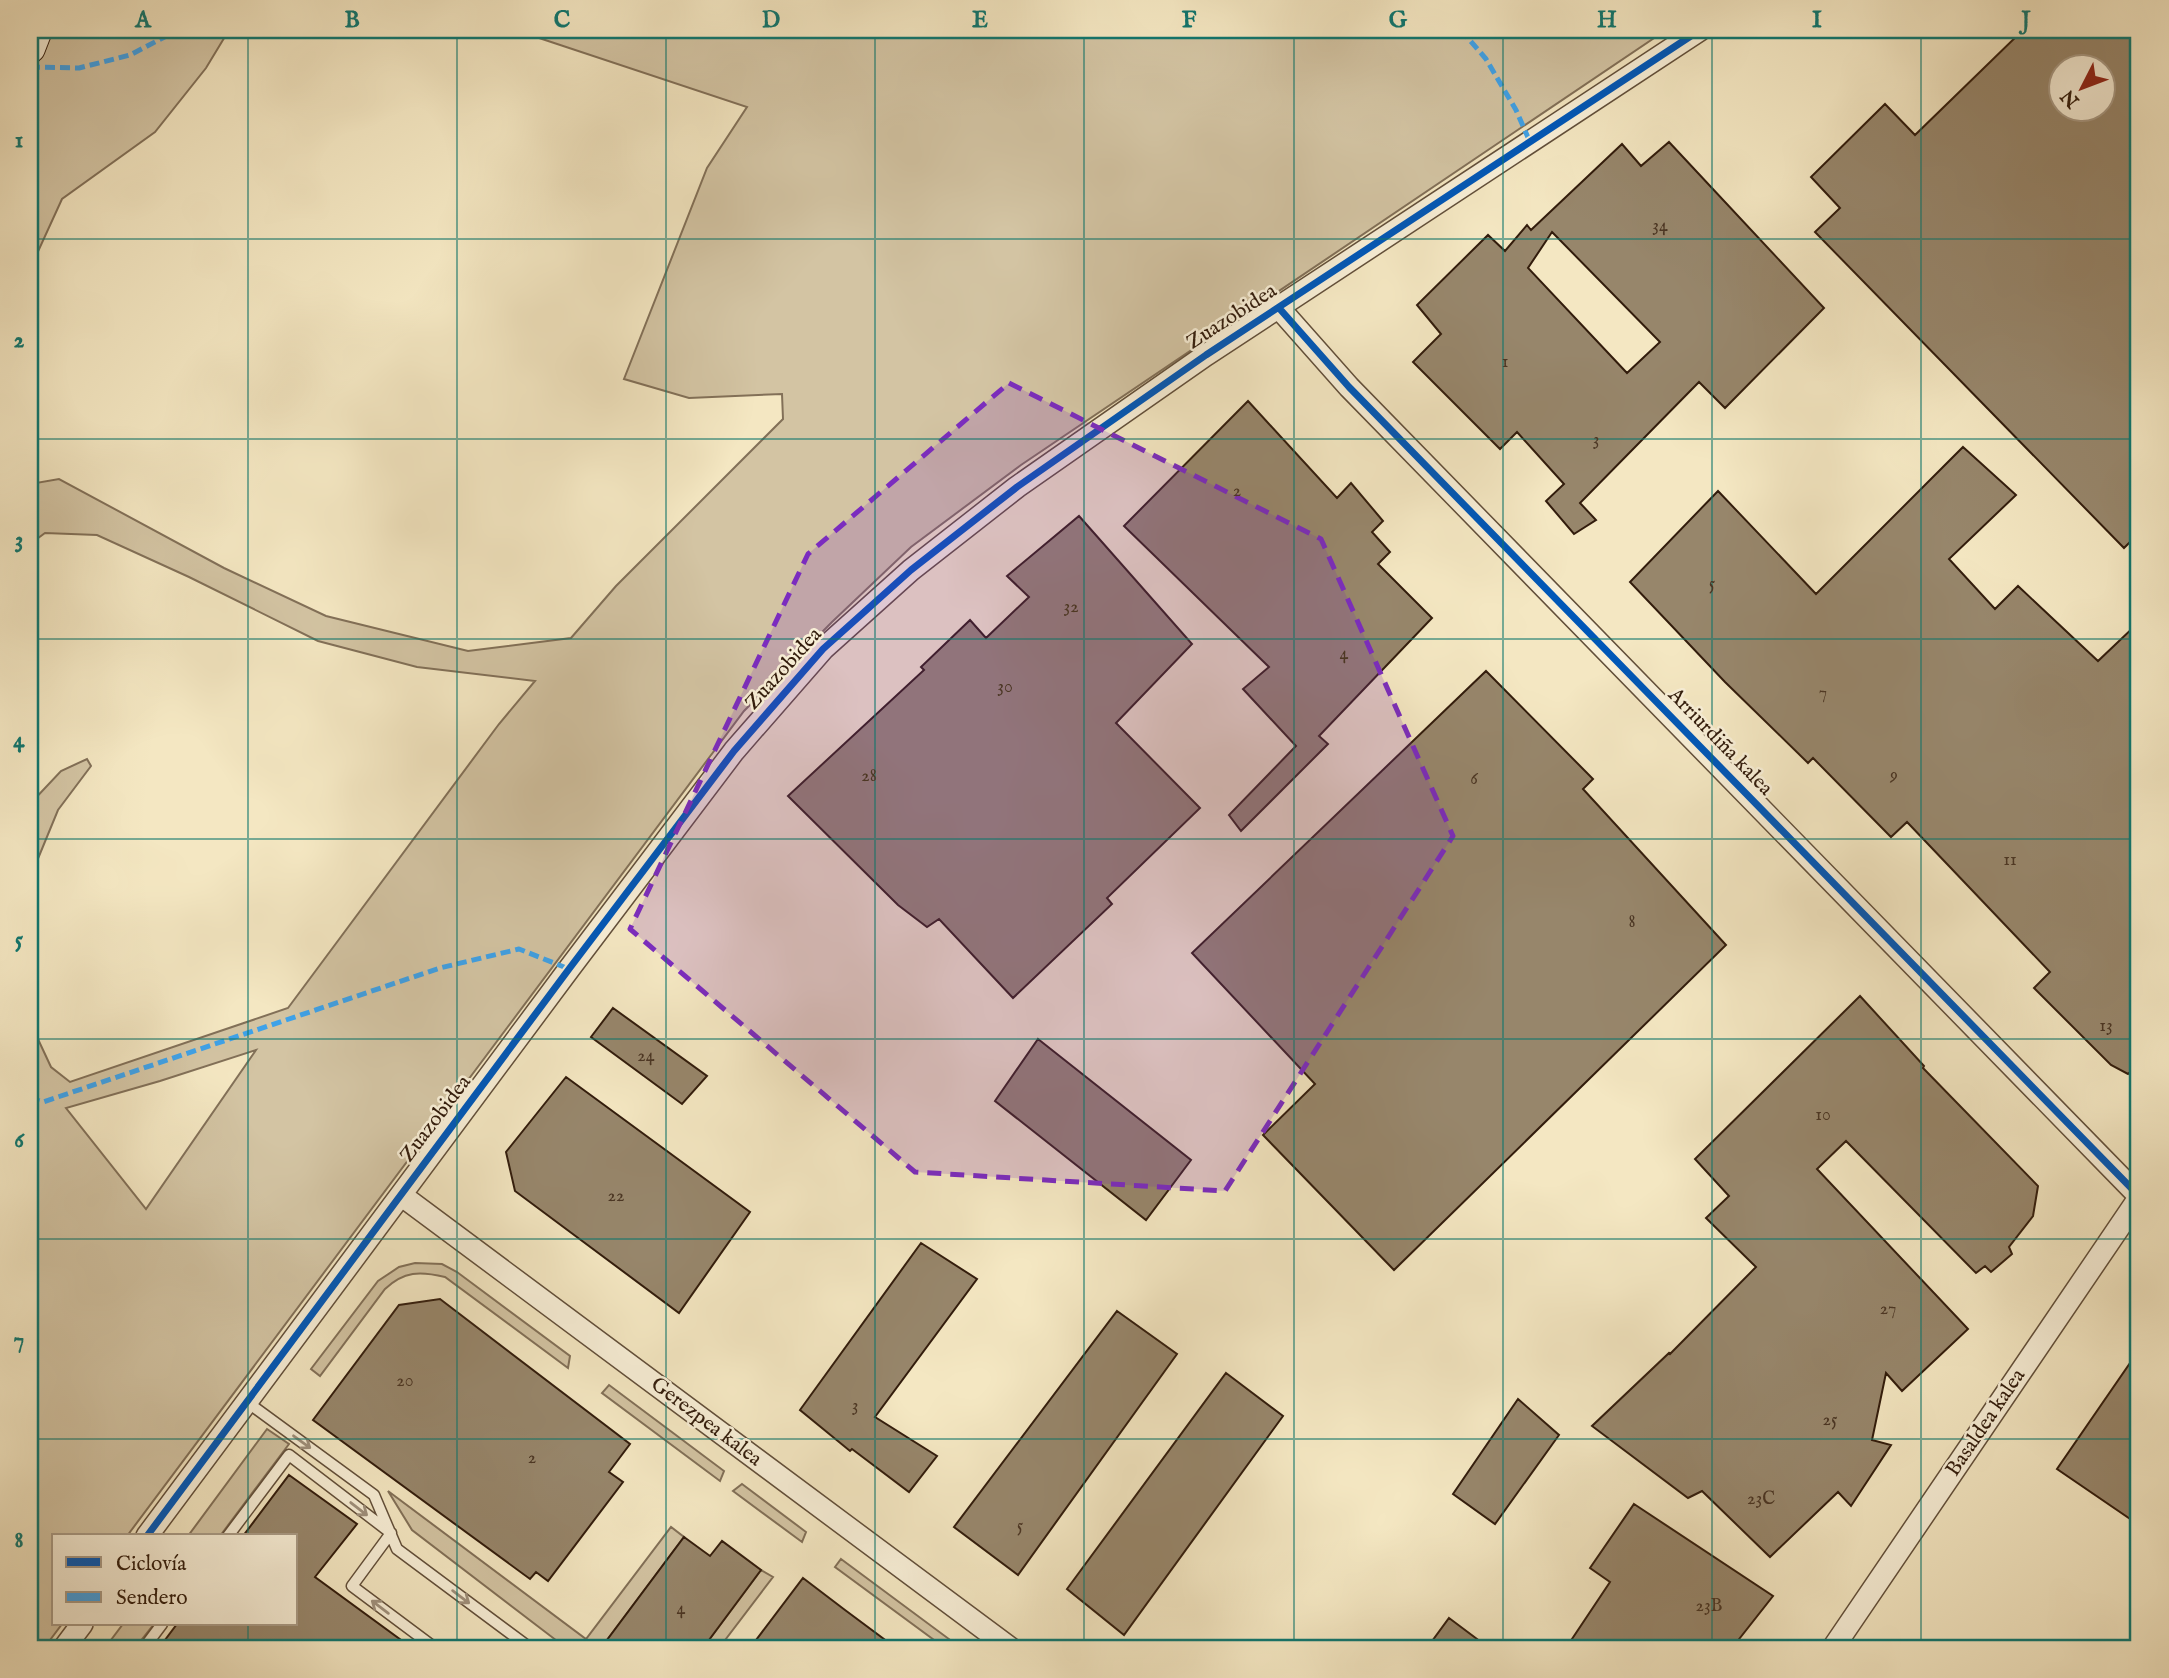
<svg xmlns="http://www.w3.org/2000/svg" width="2169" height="1678" font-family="'IM FELL English',serif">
	<rect width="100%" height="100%" fill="#f4e7c2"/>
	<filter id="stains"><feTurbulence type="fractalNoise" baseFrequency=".00286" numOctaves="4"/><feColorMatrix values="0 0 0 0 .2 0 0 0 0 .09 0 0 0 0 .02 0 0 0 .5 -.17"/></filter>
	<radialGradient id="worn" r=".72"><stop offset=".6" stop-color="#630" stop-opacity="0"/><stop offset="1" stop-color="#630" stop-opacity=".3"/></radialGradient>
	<!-- green -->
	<path fill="#d3c4a3" stroke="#827058" stroke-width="2" fill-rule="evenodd" d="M51 30H229L206 68 155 132 62 199 30 269V81Z
		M515 30H1666L1021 465 911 547 832 622 744 711 127 1536H54V1624H62L44 1648H30V1022L51 1067 70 1082 288 1008 499 724 535 681 417 667 318 641 189 577 97 535 45 533 30 544V484L59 479 224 568 326 616 468 651 571 638 616 586 783 419 782 394 689 398 624 379 707 168 747 107ZM256 1050 146 1209 66 1108 160 1081Z
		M87 759 91 766 58 810 30 878V804L61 771Z
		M415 1263 442 1264 457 1272 570 1356 568 1368 445 1277C420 1271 404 1271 385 1289L320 1376 311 1369 378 1281 399 1267Z
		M609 1385 724 1471 720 1481 602 1393Z
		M267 1429 289 1444 220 1536H188Z
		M742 1484 806 1532 802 1542 733 1491Z
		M388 1491 586 1639 671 1527 684 1537 601 1648H564L565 1647 412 1530Z
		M841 1559 957 1645 956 1648H945L835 1567Z
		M761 1570 773 1577 719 1648H703Z
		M123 1624H154L135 1648H105Z"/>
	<!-- building -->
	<path fill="#97866b" stroke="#321c0c" stroke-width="2" fill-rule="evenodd" d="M2023 30H2139V533L2124 548 1815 232 1840 208 1811 177 1885 104 1915 135ZM2061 66H2103V108H2061Z
		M1669 142 1824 308 1725 408 1699 382 1580 503 1596 520 1574 534 1546 501 1564 484 1517 432 1500 449 1413 362 1441 334 1417 305 1488 235 1505 251 1527 225 1531 230 1622 144 1641 166ZM1552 232 1660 342 1627 373 1528 268Z
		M1248 401 1337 498 1351 483 1383 521 1372 532 1390 552 1378 564 1432 618 1319 736 1328 744 1241 831 1229 815 1296 746 1243 689 1269 667 1124 526Z
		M1963 447 2016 495 1949 559 1995 609 2018 586 2098 661 2139 622V1064L2128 1074 2111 1065 2034 988 2050 972 1907 822 1891 837 1813 758 1808 763 1725 682 1630 582 1718 491 1816 594Z
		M1079 516 1192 644 1116 723 1200 808 1107 898 1112 904 1013 998 939 919 927 927 898 905 788 796 924 670 921 667 970 620 986 638 1029 597 1007 576Z
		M1486 671 1593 779 1583 789 1726 945 1394 1270 1263 1135 1315 1084 1192 953Z
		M1860 996 1924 1066 1923 1068 2038 1186 2033 1216 2009 1247 2012 1254 1991 1272 1985 1266 1976 1273 1846 1141 1817 1169 1968 1329 1902 1391 1886 1373 1872 1440 1891 1445 1851 1506 1838 1492 1770 1557 1702 1491 1688 1498 1592 1426 1669 1353 1670 1354 1756 1267 1706 1218 1729 1196 1695 1159Z
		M613 1008 707 1076 682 1104 591 1037Z
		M1038 1039 1191 1160 1146 1220 995 1101Z
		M566 1077 750 1212 679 1313 515 1191 506 1152Z
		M921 1243 977 1279 875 1417 937 1456 909 1492 852 1449 850 1451 800 1410Z
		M440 1299 630 1444 609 1472 623 1482 548 1581 536 1572 530 1579 313 1420 399 1305Z
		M1117 1311 1177 1354 1018 1575 954 1527Z
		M2139 1350V1525L2057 1469Z
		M1226 1373 1283 1416 1124 1635 1067 1589Z
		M1518 1399 1559 1435 1495 1524 1453 1494Z
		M289 1475 357 1524 315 1577 412 1648H159L177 1624H296V1536H243Z
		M1634 1504 1773 1596 1732 1648H1566L1610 1582 1590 1568Z
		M684 1537 710 1556 722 1541 761 1570 703 1648H601Z
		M803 1578 845 1610 896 1648H750Z
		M1449 1618 1489 1648H1427Z"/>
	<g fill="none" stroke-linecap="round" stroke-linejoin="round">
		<!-- lane casing -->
		<g stroke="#624f3a" stroke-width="13">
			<path id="lane" d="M247 1402 374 1495 397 1549 530 1648
				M228 1536 289 1455 391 1533 352 1586 435 1648
				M144 1648 162 1624"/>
		</g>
		<!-- street casing -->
		<g stroke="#624f3a" stroke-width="24">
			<path id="street" d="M1279 308 1349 387 2139 1196
				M401 1195 1010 1648
				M147 1536 569 969 734 751 823 649 911 570 1017 487 1206 355 1700 30
				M64 1648 82 1624
				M1833 1648 2139 1198"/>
		</g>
		<!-- secondary casing -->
		<g stroke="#321c0c" stroke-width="32">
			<path id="secondary" d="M30 48 37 30"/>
		</g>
		<!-- lane -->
		<use href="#lane" stroke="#f8efd7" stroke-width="10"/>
		<!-- street -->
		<use href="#street" stroke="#f8efd7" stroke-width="21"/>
		<!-- secondary -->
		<use href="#secondary" stroke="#f8efd7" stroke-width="30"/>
		<!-- quiet -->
		<path stroke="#3ea2e9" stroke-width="5" stroke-dasharray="10 5" stroke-linecap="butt" d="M1461 30 1486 59 1516 110 1530 142
			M30 67 79 68 130 55 178 30
			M30 1098 43 1102 440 968 519 949 569 969"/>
		<!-- cycleway casing -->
		<g stroke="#f8efd7" stroke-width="11">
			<path id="cycleway" d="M1279 308 1349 387 2139 1196
				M147 1536 569 969 734 751 823 649 911 570 1017 487 1206 355 1700 30"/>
		</g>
		<!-- cycleway -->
		<use href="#cycleway" stroke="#0057b8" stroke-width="7"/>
	</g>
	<!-- one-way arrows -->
	<defs><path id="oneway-shaft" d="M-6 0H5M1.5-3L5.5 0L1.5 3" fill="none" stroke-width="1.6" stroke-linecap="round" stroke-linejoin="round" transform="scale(1.75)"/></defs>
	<g stroke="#9f907c">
		<use href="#oneway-shaft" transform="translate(302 1442) rotate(36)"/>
		<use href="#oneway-shaft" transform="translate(359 1509) rotate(38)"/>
		<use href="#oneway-shaft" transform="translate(461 1597) rotate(37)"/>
		<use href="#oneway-shaft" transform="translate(380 1607) rotate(-143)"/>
	</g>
	<!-- marked area -->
	<path fill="#7b2cbf" fill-opacity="0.2" stroke="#7b2cbf" stroke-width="5" stroke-dasharray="14 9" stroke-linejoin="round" d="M1009 383 1321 539 1453 836 1225 1191 915 1172 630 929 808 554Z"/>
	<!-- grid -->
	<path fill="none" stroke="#0f766e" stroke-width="2" stroke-opacity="0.55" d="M248 30V1536M457 30V1648M666 30V1648M875 30V1648M1084 30V1648M1294 30V1648M1503 30V1648M1712 30V1648M1921 30V1648M30 239H2139M30 439H2139M30 639H2139M30 839H2139M30 1039H2139M30 1239H2139M30 1439H2139M248 1624V1648"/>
	<g text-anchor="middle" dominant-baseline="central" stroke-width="5" stroke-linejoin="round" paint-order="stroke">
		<!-- number labels -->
		<g font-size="18" fill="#4b3624">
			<text x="1660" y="226">34</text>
			<text x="1505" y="362">1</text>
			<text x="1596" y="440">3</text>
			<text x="1237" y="491">2</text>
			<text x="1712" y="584">5</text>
			<text x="1071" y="607">32</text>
			<text x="1344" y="654">4</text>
			<text x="1005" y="687">30</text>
			<text x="1823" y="693">7</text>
			<text x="1894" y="775">9</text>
			<text x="869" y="776">28</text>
			<text x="1474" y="779">6</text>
			<text x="2010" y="860">11</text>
			<text x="1632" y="922">8</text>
			<text x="2106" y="1026">13</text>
			<text x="646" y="1056">24</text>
			<text x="1823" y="1115">10</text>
			<text x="616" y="1196">22</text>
			<text x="1888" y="1309">27</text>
			<text x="405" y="1381">20</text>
			<text x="855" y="1406">3</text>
			<text x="1830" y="1420">25</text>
			<text x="532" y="1458">2</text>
			<text x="1761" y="1499">23C</text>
			<text x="1020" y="1526">5</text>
			<text x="1709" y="1606">23B</text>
			<text x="681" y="1609">4</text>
		</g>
		<!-- street labels -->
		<g font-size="21" fill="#321c0c" stroke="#f8efd7">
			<text transform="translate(1232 317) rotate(-33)">Zuazobidea</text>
			<text transform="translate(784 669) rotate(-48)">Zuazobidea</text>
			<text transform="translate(1720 742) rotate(46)">Arriurdiña kalea</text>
			<text transform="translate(436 1119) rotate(-53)">Zuazobidea</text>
			<text transform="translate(706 1422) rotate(37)">Gerezpea kalea</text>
			<text transform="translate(1986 1423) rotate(-56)">Basaldea kalea</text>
		</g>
	</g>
	<!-- margin -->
	<rect width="2169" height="1678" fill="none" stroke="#f4e7c2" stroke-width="77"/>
	<!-- legend -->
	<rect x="52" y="1534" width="245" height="91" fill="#f8efd7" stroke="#a99b86" stroke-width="2"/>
	<rect x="66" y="1557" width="35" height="10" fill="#0057b8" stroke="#a99b86" stroke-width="2"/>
	<text x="116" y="1570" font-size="21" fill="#321c0c">Ciclovía</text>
	<rect x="66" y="1592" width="35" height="10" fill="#3ea2e9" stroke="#a99b86" stroke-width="2"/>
	<text x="116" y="1604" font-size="21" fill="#321c0c">Sendero</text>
	<!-- north arrow -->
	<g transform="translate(2082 88) rotate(228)"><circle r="33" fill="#f8efd7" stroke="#a99b86" stroke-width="2"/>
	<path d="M0-5L12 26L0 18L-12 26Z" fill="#8f2418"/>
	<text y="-10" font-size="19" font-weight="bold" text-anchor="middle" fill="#321c0c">N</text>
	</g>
	<rect x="38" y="38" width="2092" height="1602" fill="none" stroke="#0f766e" stroke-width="2.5"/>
	<g font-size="23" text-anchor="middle" font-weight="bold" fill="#0f766e">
		<text x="143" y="27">A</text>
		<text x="352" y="27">B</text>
		<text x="562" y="27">C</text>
		<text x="771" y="27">D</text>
		<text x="980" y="27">E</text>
		<text x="1189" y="27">F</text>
		<text x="1398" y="27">G</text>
		<text x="1607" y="27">H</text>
		<text x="1817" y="27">I</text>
		<text x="2026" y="27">J</text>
		<text x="19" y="147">1</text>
		<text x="19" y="347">2</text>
		<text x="19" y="547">3</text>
		<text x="19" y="747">4</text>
		<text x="19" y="947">5</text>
		<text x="19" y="1147">6</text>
		<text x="19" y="1347">7</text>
		<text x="19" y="1547">8</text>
	</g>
	<rect width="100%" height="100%" filter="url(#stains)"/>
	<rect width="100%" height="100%" fill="url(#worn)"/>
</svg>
